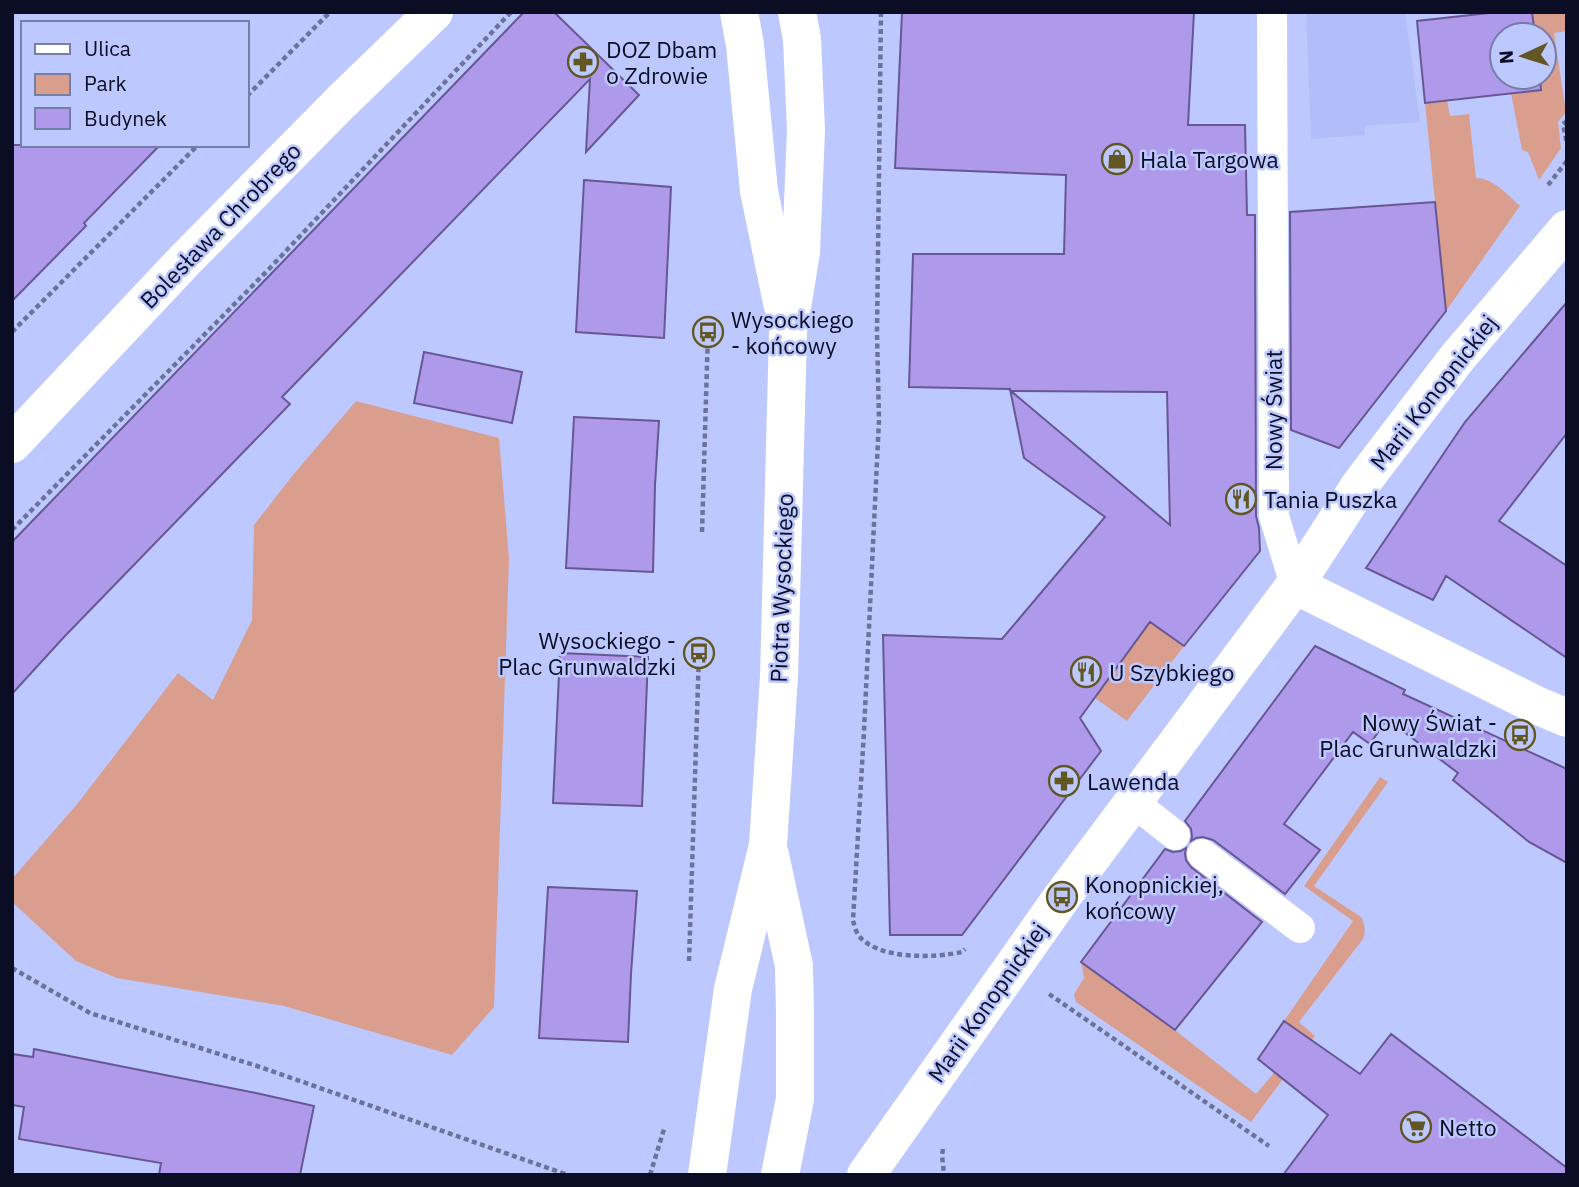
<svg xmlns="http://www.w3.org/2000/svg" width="1579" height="1187" font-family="'IBM Plex Sans',sans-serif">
	<rect width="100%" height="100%" fill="#bdc9fe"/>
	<!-- built -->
	<path fill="#b2bef9" d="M1306 12H1405L1420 122 1365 126V135L1311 139Z"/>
	<!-- green -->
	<path fill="#da9e8e" d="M1541 12H1567V31L1554 33 1566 112 1558 122 1561 148 1539 180 1528 152 1522 150 1511 93 1541 90 1540 77H1544V35H1535L1533 14Z
		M1447 100 1450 116 1469 114 1476 178C1493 178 1508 195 1520 206L1446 311 1425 103Z
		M356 401 499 438 509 558 494 1007 452 1055 284 1006 117 978 76 961 12 902V879L78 803 178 673 213 700 252 620 254 525 293 475Z
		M1150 622 1184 646 1127 721 1095 698Z
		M1380 777 1388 782 1314 886 1361 917C1365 925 1366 930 1363 939L1299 1022 1315 1036 1251 1122 1076 1002 1074 994 1084 978 1081 962 1175 1030 1256 1094 1305 1036 1284 1021 1353 921 1304 886Z"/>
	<!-- building -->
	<path fill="#af99eb" stroke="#675793" stroke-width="2" fill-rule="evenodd" d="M524 12H554L639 95 586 152 590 79 282 397 290 404 64 637 12 694V542Z
		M902 12H1194L1188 125H1245L1247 215H1255L1256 516 1259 528 1260 551 1184 646 1150 622 1080 718 1101 751 962 935H890L883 635 1002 639 1105 517 1024 458 1010 389 909 387 913 254H1064L1066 175 895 168ZM1011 391 1167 392 1170 525Z
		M1498 12H1532L1535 35H1502V77H1540L1541 90 1425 103 1417 21Z
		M12 145H160L84 223 86 226 12 301Z
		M584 180 671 187 664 338 576 332Z
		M1435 202 1446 311 1339 448 1291 430 1290 212Z
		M1567 302V433L1499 521 1567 566V658L1446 576 1433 600 1366 568 1465 422Z
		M424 352 522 372 512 423 414 403Z
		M574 417 659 421 655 485 653 572 566 568Z
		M1315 646 1405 690 1403 694 1567 769V863L1529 842 1453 780 1458 773 1387 719 1370 744 1353 732 1284 824 1320 850 1285 894 1213 840 1203 837 1196 838 1191 841 1192 837 1191 829 1185 821Z
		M560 653 648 657 642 806 553 803Z
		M1186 848 1185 853 1186 860 1191 867 1262 922 1175 1030 1081 962 1165 849 1173 852 1181 851Z
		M548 887 637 891 631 974 628 1042 539 1038Z
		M1284 1021 1360 1074 1391 1034 1567 1168V1175H1283L1328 1115 1258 1059Z
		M34 1049 256 1093 314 1106 300 1175H159L161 1163 19 1139 24 1107 12 1105V1054L33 1057Z"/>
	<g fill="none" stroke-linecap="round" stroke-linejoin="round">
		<!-- path -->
		<path stroke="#6b739a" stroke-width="4.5" stroke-dasharray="5 3.5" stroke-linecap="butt" d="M881 12 877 333 879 420 864 731 853 920C854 925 856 932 859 936 879 960 934 958 962 952L965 949
			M247 96 330 12
			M1567 121 1563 124 1567 144
			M1548 185 1567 161
			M12 332 198 145
			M12 530 269 269 511 12
			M702 532 708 332
			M689 961 699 653
			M12 968 90 1013 260 1067 568 1175
			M1049 994 1269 1146
			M943 1149 942 1155 944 1175
			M650 1175 664 1129"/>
		<!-- service -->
		<path stroke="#fff" stroke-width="30" d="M1272 12 1274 516 1295 585
			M1133 802 1175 835
			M1202 854 1300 928"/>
		<!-- minor -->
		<path stroke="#fff" stroke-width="38" d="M12 444 185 260 341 102 434 12
			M1295 585 1536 705 1567 718
			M866 1175 1062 897 1295 585 1360 485 1457 358 1567 229"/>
		<!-- tertiary -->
		<path stroke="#fff" stroke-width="38" d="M739 12 745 45 759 191 783 307
			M770 855 794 966 795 1014V1099L780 1175
			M707 1175 733 989 768 845 779 677 788 332 801 252 806 130 802 39 797 12"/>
	</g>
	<!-- icons -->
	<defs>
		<g id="pharmacy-ring" transform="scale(1.575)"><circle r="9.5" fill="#bdc9fe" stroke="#625622" stroke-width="1.5"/><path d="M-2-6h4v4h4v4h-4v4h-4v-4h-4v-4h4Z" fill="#625622"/></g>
		<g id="shop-ring" transform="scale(1.575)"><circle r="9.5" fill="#bdc9fe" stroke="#625622" stroke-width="1.5"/><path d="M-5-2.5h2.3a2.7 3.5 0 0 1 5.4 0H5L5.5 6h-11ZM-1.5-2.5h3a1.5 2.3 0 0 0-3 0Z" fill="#625622"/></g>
		<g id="bus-ring" transform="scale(1.575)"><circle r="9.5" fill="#bdc9fe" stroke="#625622" stroke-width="1.5"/><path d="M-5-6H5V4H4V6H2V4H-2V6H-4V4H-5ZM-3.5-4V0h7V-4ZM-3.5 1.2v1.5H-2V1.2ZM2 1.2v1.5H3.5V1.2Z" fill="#625622"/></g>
		<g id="restaurant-ring" transform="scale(1.575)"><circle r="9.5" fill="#bdc9fe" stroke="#625622" stroke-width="1.5"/><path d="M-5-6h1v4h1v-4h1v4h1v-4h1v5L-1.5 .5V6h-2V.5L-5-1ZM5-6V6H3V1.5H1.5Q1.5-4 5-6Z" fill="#625622"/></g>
		<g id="supermarket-ring" transform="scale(1.575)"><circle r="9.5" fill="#bdc9fe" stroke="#625622" stroke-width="1.5"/><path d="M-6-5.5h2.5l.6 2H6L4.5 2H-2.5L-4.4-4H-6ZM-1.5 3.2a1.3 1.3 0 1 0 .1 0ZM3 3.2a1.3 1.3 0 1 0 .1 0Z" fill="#625622"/></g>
	</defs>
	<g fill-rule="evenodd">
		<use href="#pharmacy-ring" x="583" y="62"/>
		<use href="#shop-ring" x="1117" y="159"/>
		<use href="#bus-ring" x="708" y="332"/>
		<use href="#restaurant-ring" x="1241" y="499"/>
		<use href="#bus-ring" x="699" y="653"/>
		<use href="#restaurant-ring" x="1086" y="672"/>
		<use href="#bus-ring" x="1520" y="735"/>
		<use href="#pharmacy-ring" x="1064" y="781"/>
		<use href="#bus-ring" x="1062" y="897"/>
		<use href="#supermarket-ring" x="1416" y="1127"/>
	</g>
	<g text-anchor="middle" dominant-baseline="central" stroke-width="5" stroke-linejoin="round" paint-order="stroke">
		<!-- poi labels -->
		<g font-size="23" fill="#0a0d24" stroke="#bdc9fe" text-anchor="start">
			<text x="606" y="49">DOZ Dbam<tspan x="606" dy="26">o Zdrowie</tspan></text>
			<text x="1140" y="159">Hala Targowa</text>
			<text x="731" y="319">Wysockiego<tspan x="731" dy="26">- końcowy</tspan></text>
			<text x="1264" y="499">Tania Puszka</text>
			<text x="676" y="640" text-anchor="end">Wysockiego -<tspan x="676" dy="26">Plac Grunwaldzki</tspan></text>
			<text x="1109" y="672">U Szybkiego</text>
			<text x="1497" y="722" text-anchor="end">Nowy Świat -<tspan x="1497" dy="26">Plac Grunwaldzki</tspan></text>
			<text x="1087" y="781">Lawenda</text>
			<text x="1085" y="884">Konopnickiej,<tspan x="1085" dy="26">końcowy</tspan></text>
			<text x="1439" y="1127">Netto</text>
		</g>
		<!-- street labels -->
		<g font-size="23" fill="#0a0d24" stroke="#bdc9fe">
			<text transform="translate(220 225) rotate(-46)">Bolesława Chrobrego</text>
			<text transform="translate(1433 392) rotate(-52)">Marii Konopnickiej</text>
			<text transform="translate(1273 410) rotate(-90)">Nowy Świat</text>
			<text transform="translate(781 588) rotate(-88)">Piotra Wysockiego</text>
			<text transform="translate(987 1002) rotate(-55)">Marii Konopnickiej</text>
		</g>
	</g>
	<!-- border -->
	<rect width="1579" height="1187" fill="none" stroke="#0a0d24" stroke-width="28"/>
	<!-- legend -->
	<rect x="21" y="21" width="228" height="126" fill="#bdc9fe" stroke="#757ea7" stroke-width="2"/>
	<rect x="35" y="44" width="35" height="10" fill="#ffffff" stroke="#757ea7" stroke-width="2"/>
	<text x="84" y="56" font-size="21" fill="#0a0d24">Ulica</text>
	<rect x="35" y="74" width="35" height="21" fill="#da9e8e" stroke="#757ea7" stroke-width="2"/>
	<text x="84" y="91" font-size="21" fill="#0a0d24">Park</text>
	<rect x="35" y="108" width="35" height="21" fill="#af99eb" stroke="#757ea7" stroke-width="2"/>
	<text x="84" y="126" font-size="21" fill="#0a0d24">Budynek</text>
	<!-- north arrow -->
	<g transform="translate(1523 56) rotate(266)"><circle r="33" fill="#bdc9fe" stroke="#757ea7" stroke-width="2"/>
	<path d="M0-5L12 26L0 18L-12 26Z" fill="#625622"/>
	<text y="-10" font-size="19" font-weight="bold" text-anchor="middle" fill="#0a0d24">N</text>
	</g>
</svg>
